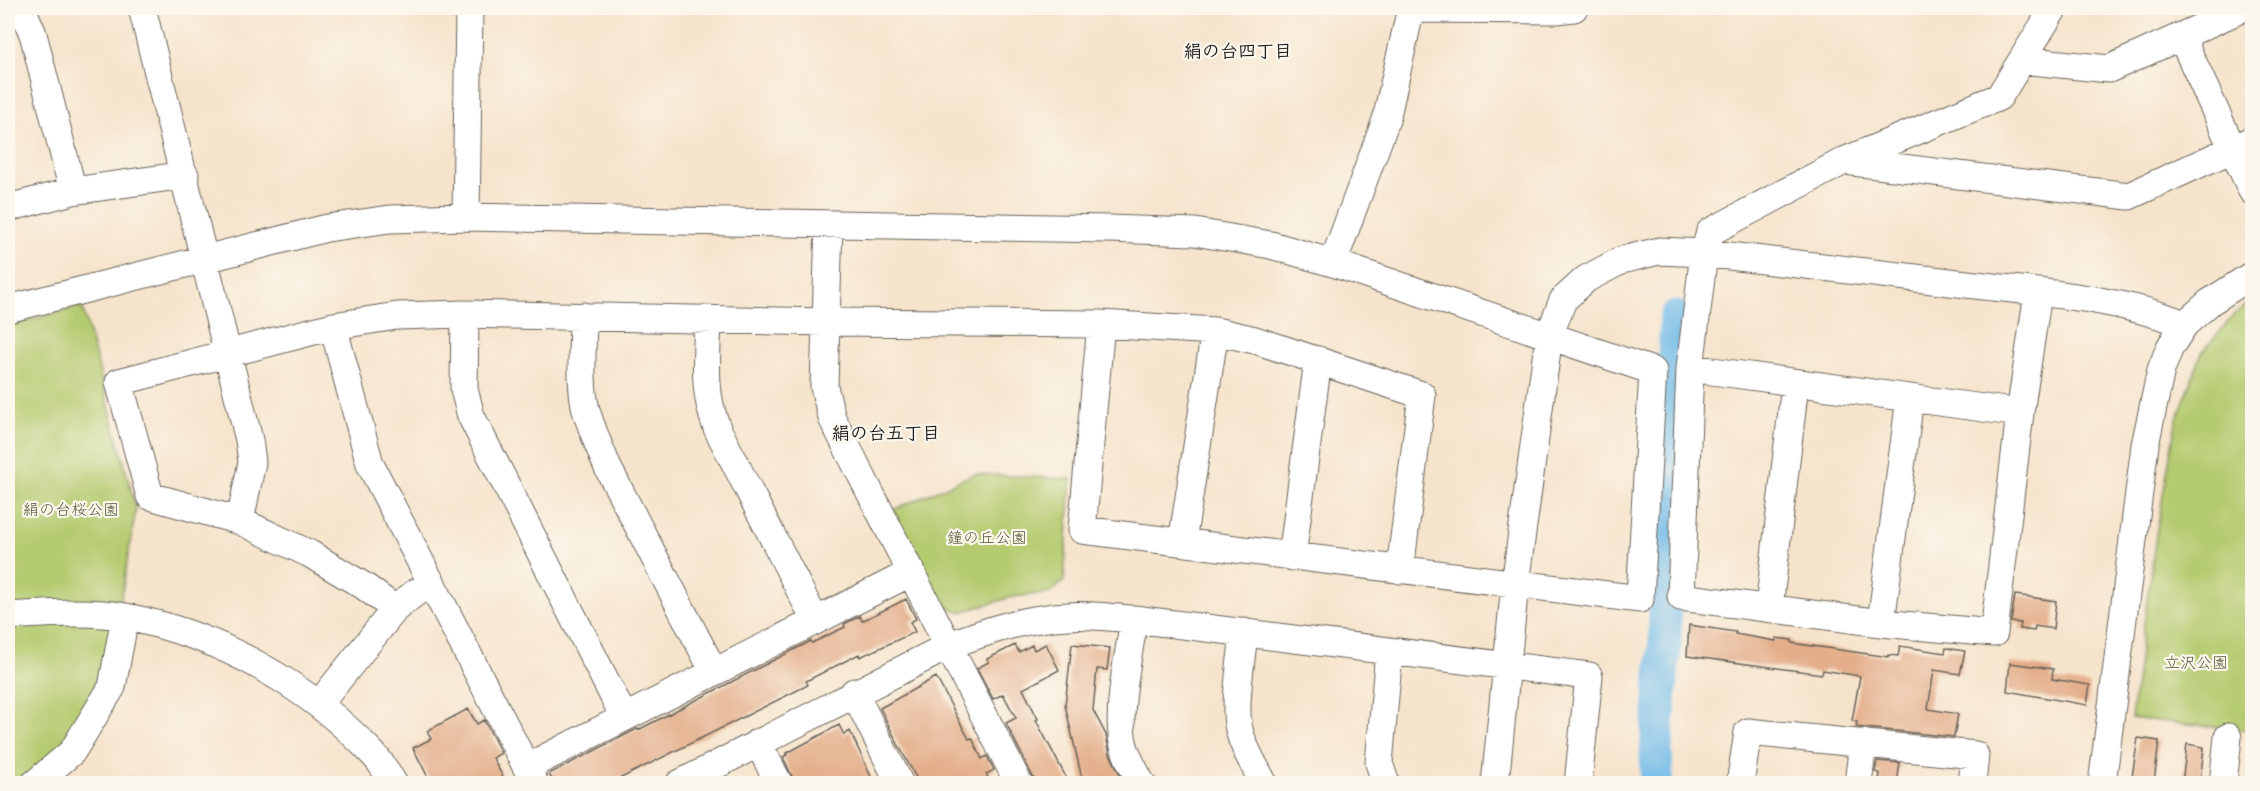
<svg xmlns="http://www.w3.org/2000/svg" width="2260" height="791" font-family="'Architects Daughter','Klee One',sans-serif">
	<rect width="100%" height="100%" fill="#fbf7ec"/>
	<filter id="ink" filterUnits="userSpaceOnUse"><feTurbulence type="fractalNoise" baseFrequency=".0167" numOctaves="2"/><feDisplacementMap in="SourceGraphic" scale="12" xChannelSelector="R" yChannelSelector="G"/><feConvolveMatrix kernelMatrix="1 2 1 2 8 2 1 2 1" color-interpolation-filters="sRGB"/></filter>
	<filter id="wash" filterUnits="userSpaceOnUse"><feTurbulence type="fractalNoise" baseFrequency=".008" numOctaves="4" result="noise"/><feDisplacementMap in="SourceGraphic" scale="24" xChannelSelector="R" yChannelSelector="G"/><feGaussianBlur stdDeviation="1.35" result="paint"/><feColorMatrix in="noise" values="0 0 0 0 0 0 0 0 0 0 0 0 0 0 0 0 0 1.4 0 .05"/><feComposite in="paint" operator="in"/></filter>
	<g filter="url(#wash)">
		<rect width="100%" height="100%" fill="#f6e3cb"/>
		<!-- green -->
		<path fill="#b5cb6f" stroke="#687446" stroke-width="1.5" d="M2252 301V731L2131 718 2156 535 2176 422 2202 353 2234 314Z
			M82 306 136 508 116 629 98 696 67 747 22 783H8V326Z
			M974 474 1071 479 1064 581 1050 593 1012 597 961 612 941 605 893 510Z"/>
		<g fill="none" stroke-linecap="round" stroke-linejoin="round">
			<!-- river -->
			<path stroke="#70b9e8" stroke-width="33" d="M1657 784 1656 750 1665 641 1664 492 1672 404 1676 317"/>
		</g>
		<g id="blocks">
			<!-- building -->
			<path fill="#e4ae8a" d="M2015 595 2056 601 2053 629 2035 626 2034 631 2020 629 2021 623 2011 622Z
				M906 599 916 619 910 622 915 632 860 657 859 654 806 681 808 685 611 783H554L549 774 637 729 638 730 811 641 812 643 845 627 844 624 860 616 862 621Z
				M1689 625 1736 632 1735 634 1776 641V638L1792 640V643L1889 657V655L1898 656 1900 646 1945 653 1946 648 1965 651 1960 674 1934 670 1928 709 1958 714 1954 737 1856 727 1857 722 1852 721 1860 676 1823 670 1822 674 1687 656Z
				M1046 644 1059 670 1023 689 1038 719 1036 720 1069 783H1036L1006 723 1016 718 1003 694 993 699 977 668 989 662 987 659 1015 645 1019 652 1032 645 1034 650Z
				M1072 644 1110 648 1107 670 1097 669 1093 710 1106 735 1110 754 1124 783H1083L1065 705Z
				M2010 663 2053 669 2052 679 2090 685 2087 705 2007 691Z
				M936 677 969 739 972 738 982 759 987 756 994 770 986 774 991 783H919L898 744 880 708Z
				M468 709 477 724 484 720 501 753 493 758 506 783H431L413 748 431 739 427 731Z
				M839 725 844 735 850 731 874 783H795L783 757 788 754 787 753Z
				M2138 738 2159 741 2154 783H2131Z
				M2187 744 2204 747 2200 783H2182Z
				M1877 761 1900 763 1897 783 1879 781 1880 773 1875 772Z"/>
		</g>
	</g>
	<g filter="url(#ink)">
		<use href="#blocks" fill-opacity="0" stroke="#686259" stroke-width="1.5"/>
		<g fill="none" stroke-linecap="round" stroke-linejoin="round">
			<!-- minor casing -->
			<g stroke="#686259" stroke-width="29">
				<path id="minor" d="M22 8 33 34 73 191
					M142 8 249 440 252 462 240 521 310 554 364 586 395 609
					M1411 9 1557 10 1574 8
					M2181 36 2252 191
					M2022 60 2109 69 2243 8
					M1845 161 2129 196 2252 140
					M8 208 73 191 185 175
					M466 217 469 8
					M829 224 824 387 832 418 1019 784
					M1333 263 1386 120 1411 8
					M2038 293 2020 413 1994 633 1881 623 1681 597 1690 368 1704 253 1710 232 1844 161 1999 97 2054 8
					M8 309 327 228 390 219 466 217 1109 229 1195 232 1271 245 1333 263 1653 371 1640 599 1082 530 1101 324
					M465 314 464 389 471 416 624 717
					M583 316C583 346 579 381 586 410 592 430 600 449 608 468L714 672
					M708 319C707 358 702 390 717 428L815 620
					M333 326 370 464 535 784
					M1690 368 2020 413
					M240 521 150 496 119 382 333 326 397 316 465 314 826 322 1101 324 1215 331 1255 340 1422 395 1400 570
					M1182 542 1215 331
					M1292 557 1318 360
					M1769 608 1795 384
					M8 616C46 614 87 610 126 617 220 635 308 685 373 754 381 762 388 774 394 784
					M1134 619C1129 654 1118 701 1122 736 1124 753 1134 769 1142 784
					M1881 623 1910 398
					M1244 632C1242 657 1233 707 1239 729 1243 748 1255 766 1264 784
					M854 692 900 784
					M319 704 395 609 415 593 432 583
					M758 742 779 784
					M527 767 912 572
					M34 784 72 752 112 687 125 617
					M679 784 950 645C989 630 1026 618 1068 616 1089 614 1112 618 1134 619L1589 676 1578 784
					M1386 784 1379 763 1389 652
					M1495 784 1515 584 1549 336 1563 300 1586 279 1622 260 1659 251 1704 253C1795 263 1885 274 1975 285 2046 293 2118 298 2185 324
					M1740 784 1748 732 1975 755 1972 784
					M1858 784 1863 743
					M2102 784 2145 445 2161 370 2170 347 2185 324 2210 302 2252 275
					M2223 784 2228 737"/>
			</g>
			<!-- minor -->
			<use href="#minor" stroke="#fff" stroke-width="27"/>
		</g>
	</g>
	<g text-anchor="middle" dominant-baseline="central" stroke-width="4.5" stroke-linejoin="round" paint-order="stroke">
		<!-- park labels -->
		<g font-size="16" fill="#525939" stroke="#fbf7ec">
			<text x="71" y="510">絹の台桜公園</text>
			<text x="987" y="538">鐘の丘公園</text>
			<text x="2196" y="663">立沢公園</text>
		</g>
		<!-- neighbourhood labels -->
		<g font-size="18" font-weight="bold" fill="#1c1c1c" stroke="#fbf7ec">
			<text x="1238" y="51">絹の台四丁目</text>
			<text x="886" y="433">絹の台五丁目</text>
		</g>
	</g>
	<!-- margin -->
	<rect width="2260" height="791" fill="none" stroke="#fbf7ec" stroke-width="30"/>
</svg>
